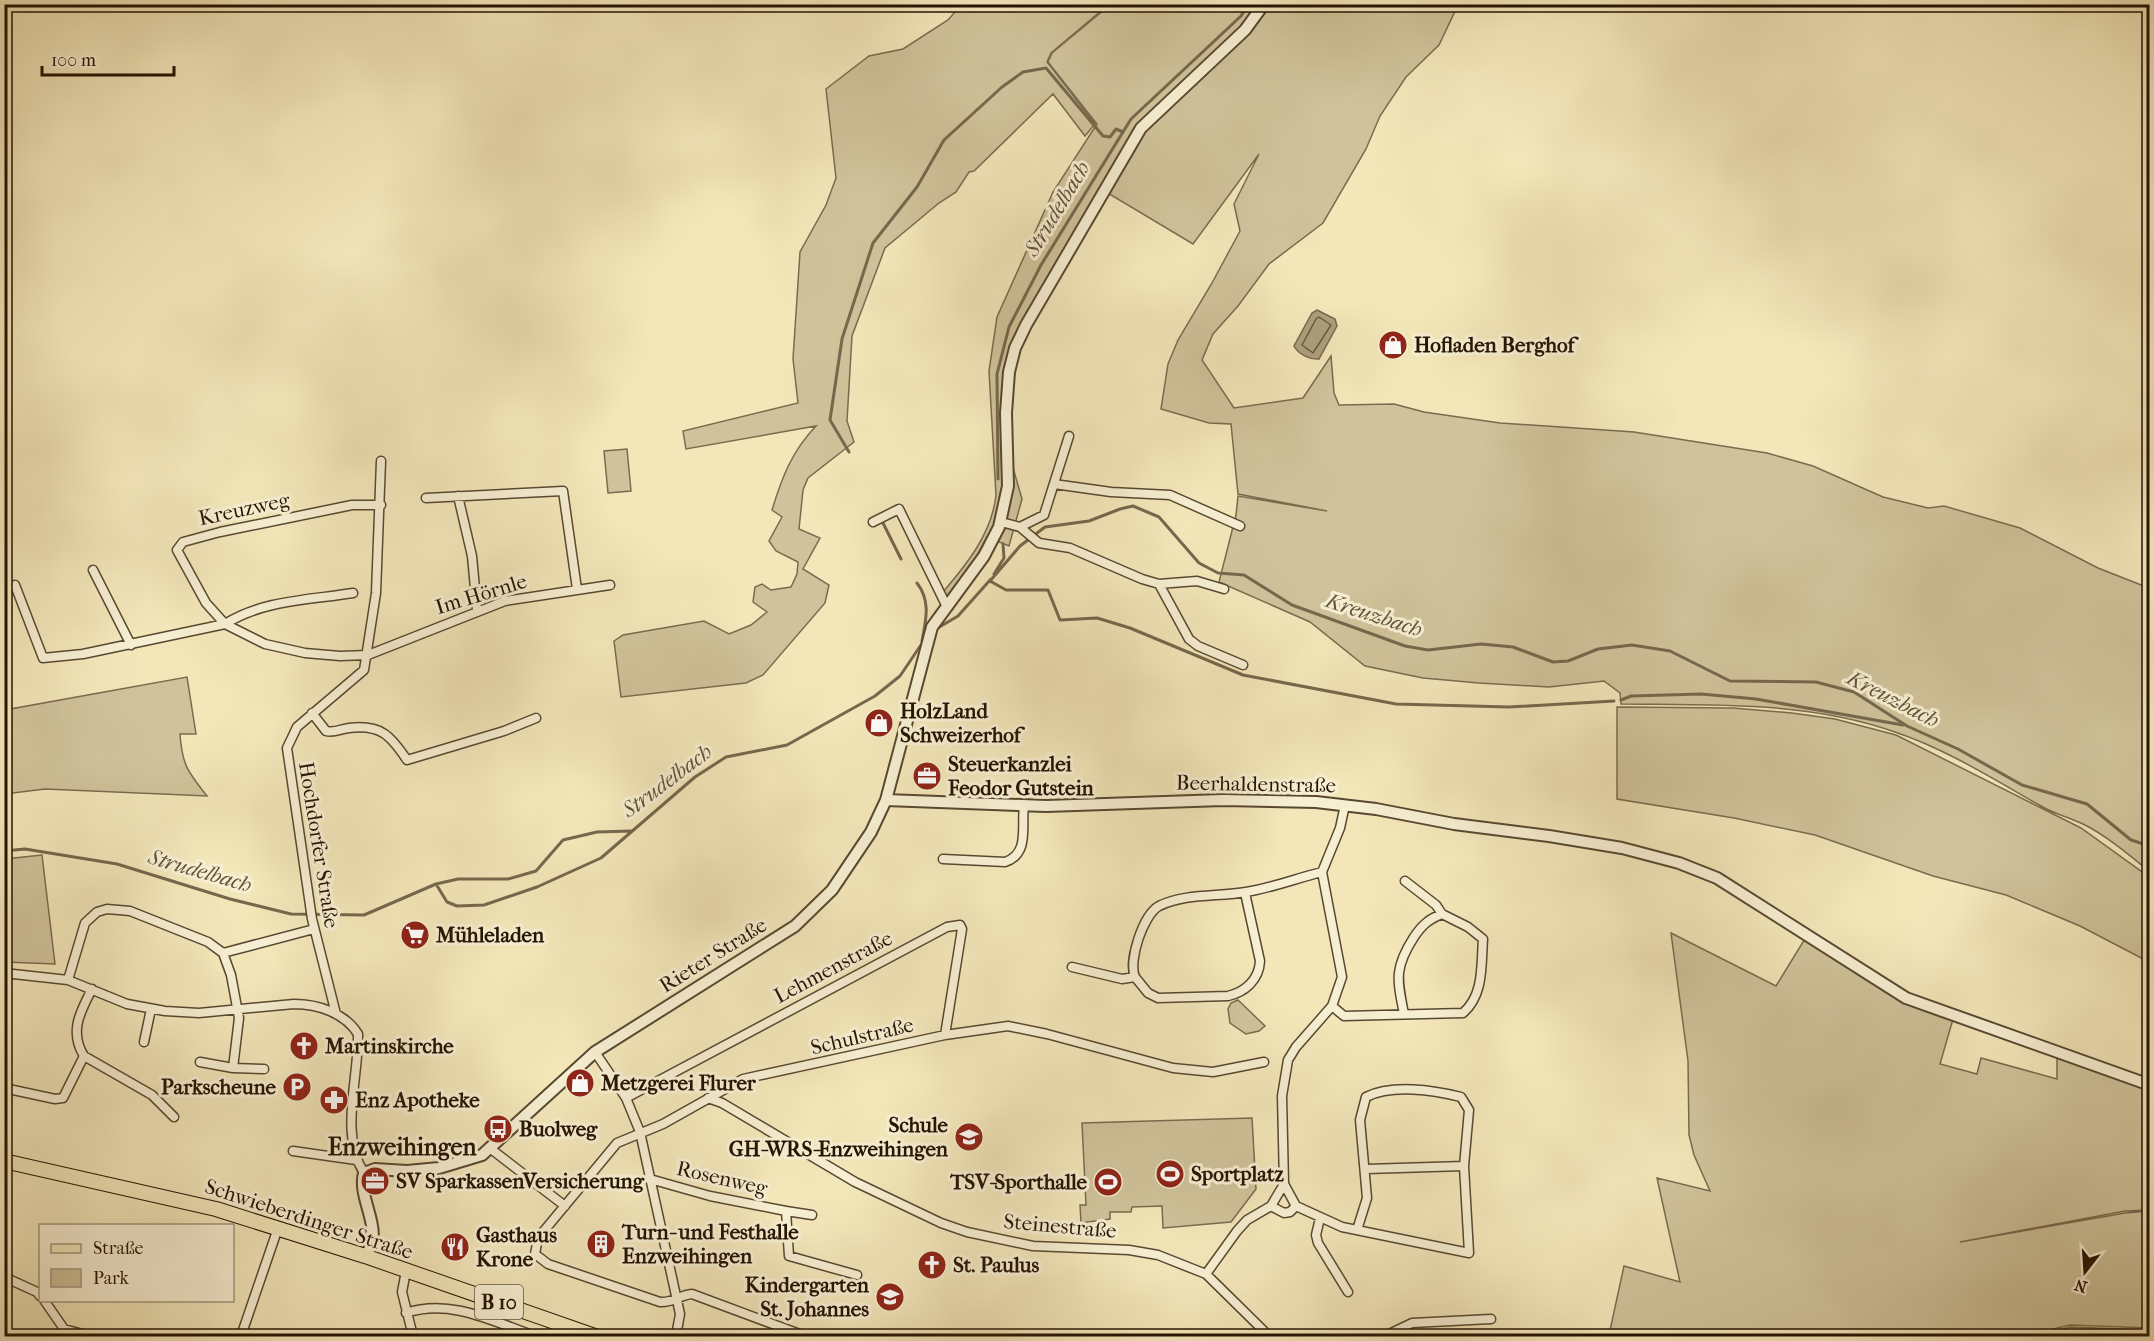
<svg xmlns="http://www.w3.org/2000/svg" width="2154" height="1341" font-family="'IM FELL French Canon',serif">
	<rect width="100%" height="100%" fill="#f3e7ba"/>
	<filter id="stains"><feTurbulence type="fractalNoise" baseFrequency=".00333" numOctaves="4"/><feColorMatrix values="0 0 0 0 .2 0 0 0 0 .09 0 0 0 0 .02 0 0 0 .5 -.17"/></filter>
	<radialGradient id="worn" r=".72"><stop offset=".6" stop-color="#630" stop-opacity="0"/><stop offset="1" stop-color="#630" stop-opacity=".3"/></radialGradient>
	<!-- green -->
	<path fill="#d0c39b" stroke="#7a6b4f" stroke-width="1.5" d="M961 5H1108L1051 53 1047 62 1095 124 1085 136 1053 94 974 171 969 172 956 192 939 203 885 248 852 336 847 421 854 442 808 478 803 490 799 529 820 538 803 569 829 585 825 603 763 675 746 683 621 697 614 641 623 635 704 621 729 634 751 625 767 612 753 602 755 587 762 584 771 590 791 587 797 574 798 562 776 551 769 541 782 517 772 510C782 477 792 451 816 426L686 449 683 431 798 403 793 359 800 252 826 205 836 178 826 89 869 56 903 49 948 20Z
		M1110 5H1260L1242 28 1130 138 1047 279 1012 346 1009 454 1022 499 1009 546 987 537 973 563 946 598 943 592C967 564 992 533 996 495L989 371 997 317 1053 192 1097 124 1048 62 1052 53Z
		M1268 5H1458L1439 45 1406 77 1380 116 1366 149 1323 223 1269 264 1238 306 1213 334 1202 360 1234 408 1303 398 1331 356 1334 393 1339 405 1394 404 1424 412 1500 423 1634 432 1767 453 1813 466 1883 497 1928 508 1944 506 2020 528 2098 568 2149 588V871C2128 854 2107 836 2083 824 2069 817 2054 814 2041 806 1995 780 1946 749 1895 732 1808 701 1712 705 1621 704L1620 693 1604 681 1549 687 1479 683 1423 678 1365 666 1310 622 1219 582 1236 515 1238 496 1327 511 1238 494 1231 424 1209 423 1161 409 1168 364 1178 340 1212 283 1240 231 1234 204 1259 154 1193 244 1106 192 1144 130Z
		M627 449 631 491 608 493 604 451Z
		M187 677 196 734H180C182 765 188 772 207 796L45 789 5 794V710Z
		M1617 707 1733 708 1792 713 1835 719 1896 735 2081 828 2149 877V962L2080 926 2006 895 1933 876 1815 835 1734 818 1617 799Z
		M42 855 55 964 5 962V859Z
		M1671 933 1776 986 1806 937 1953 1019 1940 1064 1977 1074 1981 1058 2057 1079V1054L2149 1088V1210L2125 1211 1960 1242 2125 1213 2149 1211V1328L2070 1325 2024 1336H1606L1609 1335 1624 1266 1680 1282 1657 1178 1710 1191 1694 1155 1689 1135 1688 1061Z
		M1238 1000 1265 1026 1259 1031 1246 1034 1230 1023 1228 1009 1231 1003Z
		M1252 1118 1256 1189 1231 1222 1163 1228 1162 1206 1132 1207 1131 1212H1110V1219L1081 1223 1080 1205H1086L1082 1123Z
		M2070 1327 2149 1330V1336H2034Z"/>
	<!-- water -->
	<path fill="#ad9f7c" stroke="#77674c" stroke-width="1.5" d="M1317 310 1335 319 1337 326 1319 359C1310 360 1298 354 1294 346L1312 313Z"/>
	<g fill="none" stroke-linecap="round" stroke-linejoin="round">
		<!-- shore -->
		<path stroke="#695940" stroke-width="1.5" d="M1319 317 1331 325 1313 353 1302 345 1316 319Z"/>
		<!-- stream -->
		<path stroke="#77674c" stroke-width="3" d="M849 452 830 420 842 339 873 243 917 187 944 140 1002 87 1023 72 1046 68 1103 136 1110 137 1116 129 1123 132
			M998 479 997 374 1009 327 1041 265 1131 119 1241 16 1248 4
			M883 523 901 559
			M994 574 1004 558 1003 544
			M917 583C931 601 926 620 922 641
			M936 629 958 616 991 579
			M1621 700 1631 696 1701 694 1756 699 1903 725
			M1614 701 1509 707 1396 704 1243 675 1130 628 1097 618 1060 620 1048 590H1006L990 581 1020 546 1045 527 1089 521 1120 509 1133 506 1159 517 1199 563 1218 573 1244 575 1292 605 1405 646 1428 650 1481 644 1513 647 1553 662 1568 661 1598 649 1632 645 1670 651 1730 681 1816 682 1854 692 1907 726 1958 749 2022 785 2087 804 2131 840 2150 846
			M4 851 25 849 117 864 230 899 291 914 364 915 436 884 458 879H508L536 871 563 840 597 832 631 831
			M436 884 447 902 457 906 484 905 537 887 601 858 695 777 726 757 787 745 875 696 900 676 925 639"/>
		<!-- minor casing -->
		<g stroke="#584831" stroke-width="11">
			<path id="minor" d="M1054 484 1111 492 1170 495 1240 526
				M458 496 472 556 477 610
				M426 498 563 491 577 589
				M381 505H352L220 532 183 542 177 550 206 603 225 624 265 644 305 653 340 656 368 655 505 601 610 585
				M873 522 899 509 946 605
				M1001 522 1020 527 1044 515 1069 436
				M1020 527 1039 543 1070 548 1142 579 1159 584 1197 581 1224 589
				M93 570 131 645
				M1159 584 1189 639 1198 646 1243 665
				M15 585 43 658 83 654 225 624C263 600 310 600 353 593
				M312 713 326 731C334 733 341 729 349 728 381 724 391 736 407 760L504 731 536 718
				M943 859 1005 862C1030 854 1021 826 1024 806
				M1405 881 1436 905 1442 914
				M223 953 314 929
				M1072 967 1122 979 1135 977C1128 961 1143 915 1159 906 1185 893 1219 897 1246 892 1272 888 1297 878 1322 872
				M4 973 68 980 127 1004 165 1011 199 1013 294 1004C318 1004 345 1013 358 1034 359 1078 339 1134 364 1173
				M1135 977 1148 993 1158 998 1228 996C1245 992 1259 980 1260 961L1245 893
				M68 980 85 923 97 912 107 909 130 911 208 942 223 953 231 975 239 1018 233 1068 200 1062
				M1332 1006 1344 1016 1463 1013C1484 995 1481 966 1483 939L1468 927 1442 914C1429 919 1422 925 1414 937 1394 968 1397 979 1404 1014
				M336 1014 312 919 287 748 297 727 364 670 376 593 381 461
				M144 1042 151 1009
				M595 1052 626 1098 640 1132 680 1314 676 1336
				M84 1056 152 1095 174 1117
				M233 1068 264 1069
				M4 1088 55 1099 63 1098 84 1056C69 1032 80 1012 92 989
				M626 1098 947 927 960 925 962 929 945 1035
				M708 1098 722 1103 855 1182 941 1223 967 1232 1033 1246 1129 1250 1158 1255 1206 1274 1269 1336
				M491 1149 565 1206
				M293 1151 356 1160
				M1366 1169 1464 1166
				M650 1179 710 1196 786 1211 789 1256 857 1275
				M1284 1184 1296 1206 1342 1227 1469 1253 1464 1166 1469 1110 1461 1097C1433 1090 1392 1084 1366 1097L1360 1120 1367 1198 1357 1230
				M1271 1206 1284 1213 1290 1212 1296 1206
				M786 1211 812 1215
				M1320 1218 1316 1235 1318 1243 1348 1292
				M406 1271 402 1292 413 1336
				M1206 1274 1237 1231 1247 1220 1271 1206 1284 1184 1282 1096 1288 1060 1296 1047 1332 1006 1342 977 1322 872 1340 828 1345 805
				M4 1277 37 1292 40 1296
				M44 1300 64 1329 90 1336
				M406 1313C451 1298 494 1322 535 1336
				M241 1336 278 1228
				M805 1336 692 1294C680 1295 673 1303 660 1302L548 1264 535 1254 538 1238 617 1143 663 1124 743 1079 945 1035 1008 1026 1047 1034 1173 1068 1213 1072 1264 1062
				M1385 1336 1412 1323 1491 1319"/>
		</g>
		<!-- tertiary casing -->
		<g stroke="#584831" stroke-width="14">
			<path id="tertiary" d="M886 800 1046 806 1223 800 1316 802 1376 809 1454 824 1549 836 1622 848 1679 863 1717 878 1906 998 2150 1085
				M365 1256C386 1230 357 1201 364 1173L375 1169 407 1171 439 1168 482 1155 595 1052 795 926 832 890 871 832 886 800 932 627 984 556 999 527 1008 486 1006 413 1009 372 1015 348 1026 325 1141 128 1245 30 1264 4"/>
		</g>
		<!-- primary casing -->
		<g stroke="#251303" stroke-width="16">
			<path id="primary" d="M4 1161 216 1209 365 1256 595 1336"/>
		</g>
		<!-- minor -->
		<use href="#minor" stroke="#f7efd2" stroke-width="8"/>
		<!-- tertiary -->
		<use href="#tertiary" stroke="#f7efd2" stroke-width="10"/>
		<!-- primary -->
		<use href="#primary" stroke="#f3e7ba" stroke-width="14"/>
	</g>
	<!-- icons -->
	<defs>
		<g id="shop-disc" transform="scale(1.5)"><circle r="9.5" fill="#8f2418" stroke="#f7efd2"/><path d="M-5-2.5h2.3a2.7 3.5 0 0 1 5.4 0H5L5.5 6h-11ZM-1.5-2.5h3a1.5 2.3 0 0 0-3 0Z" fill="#fff"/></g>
		<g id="office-disc" transform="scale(1.5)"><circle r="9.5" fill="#8f2418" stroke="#f7efd2"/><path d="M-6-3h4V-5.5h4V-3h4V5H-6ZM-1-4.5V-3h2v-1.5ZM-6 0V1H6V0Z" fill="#fff"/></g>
		<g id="supermarket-disc" transform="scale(1.5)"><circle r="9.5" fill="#8f2418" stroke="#f7efd2"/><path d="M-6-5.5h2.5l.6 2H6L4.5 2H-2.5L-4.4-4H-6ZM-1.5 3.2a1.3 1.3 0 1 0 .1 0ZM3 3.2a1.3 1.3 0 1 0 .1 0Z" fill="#fff"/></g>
		<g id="church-disc" transform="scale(1.5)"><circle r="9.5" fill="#8f2418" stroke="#f7efd2"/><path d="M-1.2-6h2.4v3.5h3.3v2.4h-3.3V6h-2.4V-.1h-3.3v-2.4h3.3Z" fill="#fff"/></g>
		<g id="parking-disc" transform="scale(1.5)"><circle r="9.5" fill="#8f2418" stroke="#f7efd2"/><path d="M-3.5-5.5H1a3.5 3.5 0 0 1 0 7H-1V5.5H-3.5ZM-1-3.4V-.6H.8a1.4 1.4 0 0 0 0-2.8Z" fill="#fff"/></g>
		<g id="pharmacy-disc" transform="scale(1.5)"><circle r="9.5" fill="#8f2418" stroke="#f7efd2"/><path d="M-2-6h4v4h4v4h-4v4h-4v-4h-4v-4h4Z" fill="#fff"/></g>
		<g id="bus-disc" transform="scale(1.5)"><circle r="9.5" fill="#8f2418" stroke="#f7efd2"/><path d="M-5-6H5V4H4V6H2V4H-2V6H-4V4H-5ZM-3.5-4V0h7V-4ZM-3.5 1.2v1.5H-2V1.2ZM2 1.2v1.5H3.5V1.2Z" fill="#fff"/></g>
		<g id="school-disc" transform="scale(1.5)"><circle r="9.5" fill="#8f2418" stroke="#f7efd2"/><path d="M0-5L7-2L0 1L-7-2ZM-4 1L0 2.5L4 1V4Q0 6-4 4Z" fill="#fff"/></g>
		<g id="stadium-disc" transform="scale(1.5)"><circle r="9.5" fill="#8f2418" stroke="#f7efd2"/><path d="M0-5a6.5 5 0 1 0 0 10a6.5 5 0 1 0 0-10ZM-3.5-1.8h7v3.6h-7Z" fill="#fff"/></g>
		<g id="building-disc" transform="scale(1.5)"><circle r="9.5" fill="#8f2418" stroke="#f7efd2"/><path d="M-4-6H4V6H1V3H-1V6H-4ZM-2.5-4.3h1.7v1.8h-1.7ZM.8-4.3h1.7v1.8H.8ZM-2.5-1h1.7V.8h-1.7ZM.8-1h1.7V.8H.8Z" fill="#fff"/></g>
		<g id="restaurant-disc" transform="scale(1.5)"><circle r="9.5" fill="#8f2418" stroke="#f7efd2"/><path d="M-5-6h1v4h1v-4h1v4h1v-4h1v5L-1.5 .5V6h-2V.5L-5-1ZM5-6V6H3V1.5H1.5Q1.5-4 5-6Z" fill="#fff"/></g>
	</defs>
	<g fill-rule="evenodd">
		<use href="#shop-disc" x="1393" y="345"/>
		<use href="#shop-disc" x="879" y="723"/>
		<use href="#office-disc" x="927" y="776"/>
		<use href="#supermarket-disc" x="415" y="935"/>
		<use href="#church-disc" x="304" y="1046"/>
		<use href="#shop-disc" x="580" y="1083"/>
		<use href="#parking-disc" x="297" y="1087"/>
		<use href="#pharmacy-disc" x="334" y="1100"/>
		<use href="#bus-disc" x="498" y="1129"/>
		<use href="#school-disc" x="969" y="1137"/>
		<use href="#stadium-disc" x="1170" y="1174"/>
		<use href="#office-disc" x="375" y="1181"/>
		<use href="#stadium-disc" x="1108" y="1182"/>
		<use href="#building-disc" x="601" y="1244"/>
		<use href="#restaurant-disc" x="455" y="1247"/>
		<use href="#church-disc" x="932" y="1265"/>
		<use href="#school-disc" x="890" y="1297"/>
	</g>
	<g text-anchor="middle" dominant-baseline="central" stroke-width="6" stroke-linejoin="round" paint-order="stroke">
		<!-- shield labels -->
		<rect fill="#f7efd2" stroke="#645541" stroke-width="1.5" x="475" y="1285" width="48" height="34" rx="4.5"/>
		<g font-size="20" font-weight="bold" fill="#251303">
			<text x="499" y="1302">B 10</text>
		</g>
		<!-- poi labels -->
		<g font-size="21" font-weight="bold" fill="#251303" stroke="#f7efd2" text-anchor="start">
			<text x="1414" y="345">Hofladen Berghof</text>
			<text x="900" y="711">HolzLand<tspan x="900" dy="24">Schweizerhof</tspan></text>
			<text x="948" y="764">Steuerkanzlei<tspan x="948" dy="24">Feodor Gutstein</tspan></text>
			<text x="436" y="935">Mühleladen</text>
			<text x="325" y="1046">Martinskirche</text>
			<text x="601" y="1083">Metzgerei Flurer</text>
			<text x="276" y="1087" text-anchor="end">Parkscheune</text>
			<text x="355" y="1100">Enz Apotheke</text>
			<text x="948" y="1125" text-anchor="end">Schule<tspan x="948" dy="24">GH-WRS-Enzweihingen</tspan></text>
			<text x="519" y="1129">Buolweg</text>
			<text x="1191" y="1174">Sportplatz</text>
			<text x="396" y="1181">SV SparkassenVersicherung</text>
			<text x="1087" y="1182" text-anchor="end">TSV-Sporthalle</text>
			<text x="622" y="1232">Turn- und Festhalle<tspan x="622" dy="24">Enzweihingen</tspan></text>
			<text x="476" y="1235">Gasthaus<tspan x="476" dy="24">Krone</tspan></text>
			<text x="953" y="1265">St. Paulus</text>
			<text x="869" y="1285" text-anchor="end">Kindergarten<tspan x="869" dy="24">St. Johannes</tspan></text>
		</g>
		<!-- street labels -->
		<g font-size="21" fill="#251303" stroke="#f7efd2">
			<text transform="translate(244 509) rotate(-12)">Kreuzweg</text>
			<text transform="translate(481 594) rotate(-17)">Im Hörnle</text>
			<text transform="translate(1256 784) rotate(1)">Beerhaldenstraße</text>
			<text transform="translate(319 845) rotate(81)">Hochdorfer Straße</text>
			<text transform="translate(713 955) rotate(-32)">Rieter Straße</text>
			<text transform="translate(833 967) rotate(-28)">Lehmenstraße</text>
			<text transform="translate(862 1036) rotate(-13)">Schulstraße</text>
			<text transform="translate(722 1178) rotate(13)">Rosenweg</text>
			<text transform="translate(309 1219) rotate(18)">Schwieberdinger Straße</text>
			<text transform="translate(1060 1226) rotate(5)">Steinestraße</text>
		</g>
		<!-- water labels -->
		<g font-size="22" font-style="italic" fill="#625239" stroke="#f7efd2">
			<text transform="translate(1057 209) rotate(-59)">Strudelbach</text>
			<text transform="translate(1374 615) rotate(18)">Kreuzbach</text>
			<text transform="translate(1893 699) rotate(27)">Kreuzbach</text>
			<text transform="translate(667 781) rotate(-37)">Strudelbach</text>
			<text transform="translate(200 871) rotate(16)">Strudelbach</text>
		</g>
		<!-- quarter labels -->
		<g font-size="24" font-weight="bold" fill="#251303" stroke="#f7efd2">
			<text x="402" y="1147">Enzweihingen</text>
		</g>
	</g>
	<!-- margin -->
	<rect width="2154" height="1341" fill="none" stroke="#f3e7ba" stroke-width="24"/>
	<rect x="6" y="6" width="2142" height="1329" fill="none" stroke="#251303" stroke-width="3"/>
	<rect x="12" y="12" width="2130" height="1317" fill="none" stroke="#251303" stroke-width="1.5"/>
	<!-- legend -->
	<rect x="39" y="1224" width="195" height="78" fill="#f7efd2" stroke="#a3977f" stroke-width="1.5"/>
	<rect x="51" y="1244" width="30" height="9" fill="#f3e7ba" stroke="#a3977f" stroke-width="1.5"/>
	<text x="93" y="1254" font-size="18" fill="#251303">Straße</text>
	<rect x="51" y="1269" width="30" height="18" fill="#d0c39b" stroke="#a3977f" stroke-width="1.5"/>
	<text x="93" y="1284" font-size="18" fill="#251303">Park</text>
	<!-- north arrow -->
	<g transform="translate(2085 1272) rotate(197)" stroke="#f7efd2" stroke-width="4.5" paint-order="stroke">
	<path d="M0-4.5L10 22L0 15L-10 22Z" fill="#251303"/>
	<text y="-9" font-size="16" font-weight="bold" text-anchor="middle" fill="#251303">N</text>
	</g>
	<!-- scale -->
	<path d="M42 66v9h132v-9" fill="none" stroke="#251303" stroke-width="3"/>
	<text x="51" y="66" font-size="18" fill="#251303" stroke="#f7efd2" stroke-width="4.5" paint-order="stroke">100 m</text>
	<rect width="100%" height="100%" filter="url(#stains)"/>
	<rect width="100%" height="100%" fill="url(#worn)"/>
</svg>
